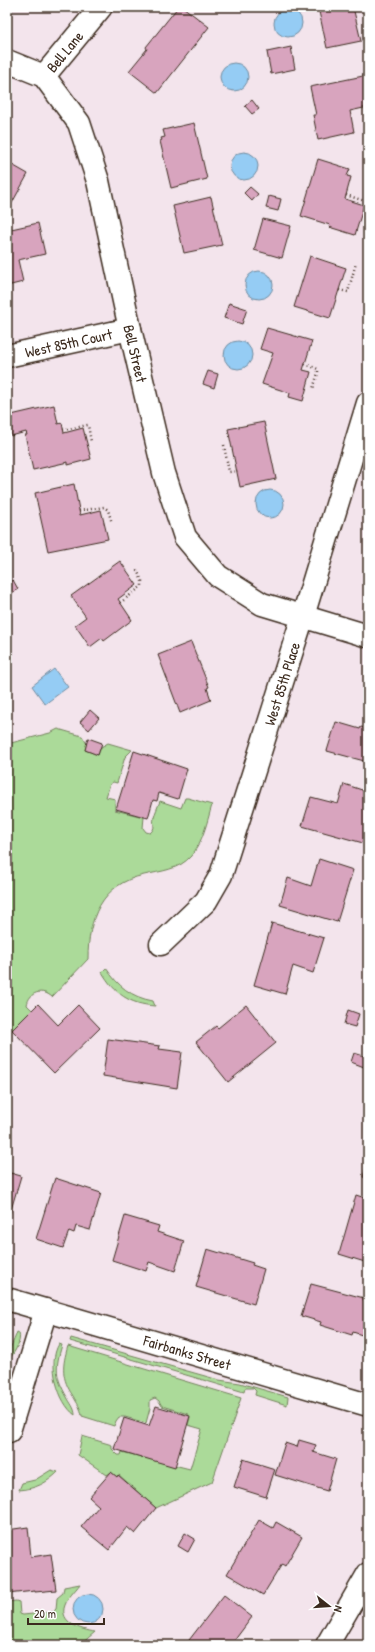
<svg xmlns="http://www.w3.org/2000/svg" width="375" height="1652" font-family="'Patrick Hand',sans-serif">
	<rect width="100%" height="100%" fill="#f3e4ec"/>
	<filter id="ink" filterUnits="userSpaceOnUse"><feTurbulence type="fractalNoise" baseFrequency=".025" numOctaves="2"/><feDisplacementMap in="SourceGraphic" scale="8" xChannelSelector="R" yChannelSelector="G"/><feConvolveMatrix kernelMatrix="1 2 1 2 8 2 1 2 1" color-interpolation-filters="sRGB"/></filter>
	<g filter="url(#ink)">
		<!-- green -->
		<path fill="#abda99" stroke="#73825c" d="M58 729 82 736 87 744 85 750 98 755 101 747 108 743 132 750 125 757 117 783 113 782 110 784 106 797 115 799V810L144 817 143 828 146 832 150 833C157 827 152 825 154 818 155 812 158 807 160 801L181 808 185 798H188L212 805C207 822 203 842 191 856 179 870 161 871 144 875 101 884 88 919 88 959L52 997C42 988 29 992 27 1005L32 1010 12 1030 7 1025V744L50 733Z
			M106 968C118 986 131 997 153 1001L155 1006C129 1004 115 994 102 972Z
			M17 1332 19 1333C22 1342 13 1355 7 1362 7 1351 14 1342 17 1332Z
			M71 1338 219 1380 240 1383 288 1397 287 1405 255 1395 256 1391 253 1388H245L244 1392 70 1341Z
			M59 1344 62 1345C55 1368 55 1376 67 1397 70 1403 75 1408 75 1415 58 1403 47 1363 59 1344Z
			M68 1346 241 1398 212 1482 156 1508 119 1475 117 1477 111 1472 107 1475 78 1455 82 1436 112 1445V1449L118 1455H121L122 1452 190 1469 202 1429 188 1425 190 1417 188 1416V1414L162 1406 159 1401 155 1398 150 1400V1408L146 1423 125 1417H119L116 1421 114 1426 82 1416C81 1408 77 1403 73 1396 61 1378 62 1366 68 1346Z
			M51 1470 58 1472C47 1483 35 1489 19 1490L22 1483 35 1480Z
			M80 1584C75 1591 68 1597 65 1605 58 1623 82 1630 95 1632L80 1645H7V1602L16 1601 19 1602 20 1614 23 1615 53 1612 56 1609 57 1598 63 1593 64 1587Z"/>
		<!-- water -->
		<path fill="#95ccf4" stroke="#718b9e" d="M274 23a14 14 0 1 1 28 0a14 14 0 1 1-28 0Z
			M220 77a14 14 0 1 1 28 0a14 14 0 1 1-28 0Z
			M230 166a14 14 0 1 1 28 0a14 14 0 1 1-28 0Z
			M245 285a14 14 0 1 1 28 0a14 14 0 1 1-28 0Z
			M224 355a14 14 0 1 1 28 0a14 14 0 1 1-28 0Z
			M256 504a14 14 0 1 1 28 0a14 14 0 1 1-28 0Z
			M54 669 68 687 45 704 32 686Z
			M73 1609a15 15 0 1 1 30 0a15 15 0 1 1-30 0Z"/>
		<!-- building -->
		<path fill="#d8a4be" stroke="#3b2a1e" d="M178 7H183L209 27 157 93 129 71 147 49 146 47Z
			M318 7H353L361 41 327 48Z
			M291 47 295 69 271 74 267 52Z
			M368 75V107L350 111 354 132 318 140 313 115H316L310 87Z
			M252 100 259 109 252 114 245 106Z
			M194 123 207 179 171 188 160 141 162 140 161 138 165 137 163 130Z
			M318 159 350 169 347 176 351 177 345 199 364 205 355 235 329 227 330 225 301 216Z
			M7 162 28 174 12 203 7 200Z
			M250 187 258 194 252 201 244 193Z
			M269 196 281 199 278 211 266 208Z
			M211 197 222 245 184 253 173 206Z
			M263 219 291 226 282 258 254 250Z
			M38 223 45 254 18 260 23 282 7 286V230Z
			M310 256 346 268 330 318 294 307Z
			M229 303 247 309 242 324 224 318Z
			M267 328 312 341 303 370 311 372 303 401 289 397 290 393 262 384 273 353 260 349Z
			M208 371 218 374 214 388 203 384Z
			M54 405 58 424 62 423 64 433 83 428 91 459 68 465V462L33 470 25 435H27L26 432 11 436 7 416Z
			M264 422 276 479 240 487 228 429Z
			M74 484 80 515 101 510 108 539 48 551 35 493Z
			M120 561 137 585 118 599 132 620 104 641 102 638 90 647 75 625 86 617 71 596Z
			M13 580 18 589 9 595 7 592V583Z
			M191 642 209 687 207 688 211 700 180 713 158 655Z
			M90 710 99 718 89 730 80 722Z
			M368 720V762L327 751 336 722 360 729 361 727 366 728Z
			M88 738 102 743 98 755 85 750Z
			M134 751 187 769 178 799 159 793 157 801 153 800 148 818 116 809Z
			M344 784 368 792V826L363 843 302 826 311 797 338 804Z
			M319 859 353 870 337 922 280 905 288 878 311 886Z
			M272 923 324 938 313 973 293 966 285 994 254 985Z
			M38 1004 58 1025 78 1005 100 1028 54 1073 12 1030Z
			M246 1005 276 1043 228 1082 196 1042 216 1026 218 1028Z
			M348 1010 359 1014 355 1027 344 1024Z
			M108 1039 160 1046 159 1049 182 1052 177 1088 103 1076Z
			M354 1053 367 1057 364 1067 351 1062Z
			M368 1160V1178L363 1177Z
			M7 1172 21 1176 10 1213 7 1212Z
			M55 1178 101 1193 90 1230 76 1226 74 1233 69 1231 63 1248 36 1239Z
			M356 1195 368 1199V1263L339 1254Z
			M125 1216 159 1226 157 1232 184 1241 175 1271 149 1262 146 1271 112 1260Z
			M207 1249 253 1263 252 1265 264 1269 254 1304 196 1287Z
			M311 1284 364 1298 363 1300 368 1301V1337L353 1332 352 1335 320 1325 321 1322 301 1316Z
			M156 1406 190 1416 175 1467 114 1449 124 1418 149 1426Z
			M299 1440 316 1445 313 1452 336 1459 327 1491 275 1475 285 1443 297 1447Z
			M243 1459 275 1469 266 1497 234 1487Z
			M111 1472 117 1477 118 1475 156 1508 135 1534 127 1527 109 1550 81 1527 99 1506 89 1497Z
			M259 1520 273 1528 276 1522 302 1537 285 1566 282 1564 263 1595 227 1574Z
			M28 1527 31 1557 51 1554 56 1590 35 1592V1591L7 1594V1530Z
			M185 1533 195 1539 188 1552 178 1546Z
			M224 1595 252 1617 231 1645H187L186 1644Z"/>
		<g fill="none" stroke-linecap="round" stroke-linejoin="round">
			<!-- minor casing -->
			<g stroke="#3b2a1e" stroke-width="25">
				<g id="minor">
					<path id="s1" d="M7 61 44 76 79 123 98 181 130 329 164 473 185 537 218 576 262 604 368 636"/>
					<path id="s2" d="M44 76 101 7"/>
					<path id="s3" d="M7 356 130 329"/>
					<path id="s4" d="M161 944 206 901 221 875 303 616 368 403"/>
					<path id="s5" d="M7 1299 368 1405"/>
					<path d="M9 1431 46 1310"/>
					<path d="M327 1645 368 1574"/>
				</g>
			</g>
			<!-- path -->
			<path stroke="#3b2a1e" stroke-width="2.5" stroke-dasharray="1 3" stroke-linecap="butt" d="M346 195 368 202
				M363 224 368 208
				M339 290 348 292 356 263
				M305 364 318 369V373L313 389
				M63 430 88 425 91 442
				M224 445 229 472 237 471
				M79 511 104 507 108 510 112 523
				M120 603 142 586V581L136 568"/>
			<!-- minor -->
			<use href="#minor" stroke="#fff" stroke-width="22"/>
		</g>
	</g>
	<g text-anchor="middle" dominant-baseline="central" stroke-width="3.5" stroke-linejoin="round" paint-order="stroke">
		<!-- street labels -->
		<g font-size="15" fill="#3b2a1e" stroke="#fff">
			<text stroke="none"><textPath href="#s2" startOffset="32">Bell Lane</textPath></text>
			<text stroke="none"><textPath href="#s3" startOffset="63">West 85th Court</textPath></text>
			<text stroke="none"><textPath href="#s1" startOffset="336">Bell Street</textPath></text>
			<text stroke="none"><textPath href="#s4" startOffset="293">West 85th Place</textPath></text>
			<text stroke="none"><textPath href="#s5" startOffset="188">Fairbanks Street</textPath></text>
		</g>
	</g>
	<!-- margin -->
	<rect width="375" height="1652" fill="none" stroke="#fff" stroke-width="24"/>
	<rect x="12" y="12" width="351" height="1628" fill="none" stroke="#3b2a1e" stroke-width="1.5" filter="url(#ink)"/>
	<!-- north arrow -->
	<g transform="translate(329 1606) rotate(107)" stroke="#ffffff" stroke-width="3" paint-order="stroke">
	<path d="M0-3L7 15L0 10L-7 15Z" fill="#3b2a1e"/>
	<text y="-6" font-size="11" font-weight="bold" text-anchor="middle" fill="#3b2a1e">N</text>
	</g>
	<!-- scale -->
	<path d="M28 1618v6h76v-6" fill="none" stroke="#3b2a1e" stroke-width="2"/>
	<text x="34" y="1618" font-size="12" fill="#3b2a1e" stroke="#ffffff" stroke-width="3" paint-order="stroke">20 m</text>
</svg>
